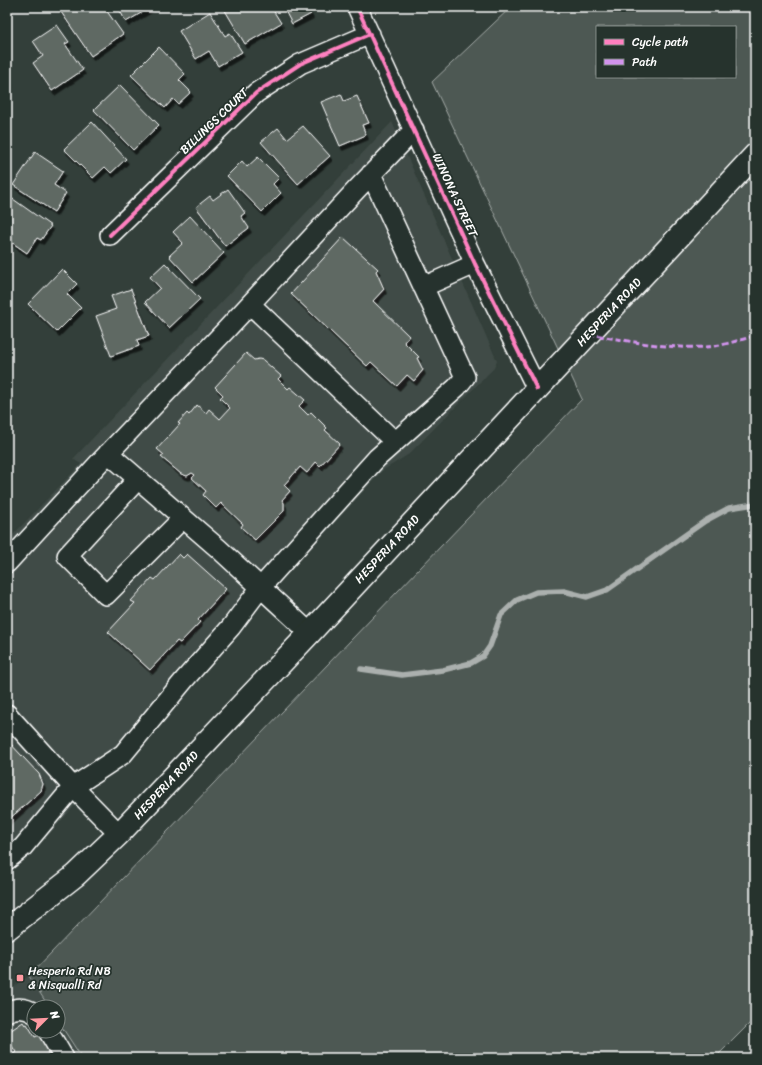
<svg xmlns="http://www.w3.org/2000/svg" width="762" height="1065" font-family="Sriracha,sans-serif">
	<defs>
		<filter id="shadow"><feDropShadow dx="2.5" dy="4.5" stdDeviation="0" flood-color="#0009"/></filter>
	</defs>
	<rect width="100%" height="100%" fill="#333f3a"/>
	<filter id="ink" filterUnits="userSpaceOnUse"><feTurbulence type="fractalNoise" baseFrequency=".025" numOctaves="2"/><feDisplacementMap in="SourceGraphic" scale="8" xChannelSelector="R" yChannelSelector="G"/><feConvolveMatrix kernelMatrix="1 2 1 2 8 2 1 2 1" color-interpolation-filters="sRGB"/></filter>
	<g filter="url(#ink)">
		<!-- built -->
		<path fill="#404c47" d="M392 122 497 361 494 368 409 454 382 471 173 698 29 856 7 873V541L81 464 73 459Z
			M29 976 49 1007H34V1031H58V1021L82 1058H7V991Z"/>
		<!-- green -->
		<path fill="#4d5853" stroke="#a6aca9" fill-rule="evenodd" d="M511 7H755V1018L715 1058H82L58 1021V1007H49L29 976 582 399 432 82ZM597 27H735V77H597Z"/>
		<g fill="none" stroke-linecap="round" stroke-linejoin="round">
			<!-- stream -->
			<path stroke="#abb0ae" stroke-width="5.5" d="M361 669 402 675 443 670 471 663 483 656 490 646 501 615 517 600 536 592 564 591 587 597 607 590 705 521 729 508 755 504"/>
		</g>
		<!-- building -->
		<path fill="#5f6964" stroke="#fff" filter="url(#shadow)" d="M63 7H104L123 34 91 56 59 9Z
			M118 7H151L126 22Z
			M223 7H271L281 23 245 44Z
			M283 7H307L311 14 292 24Z
			M210 12 225 36 230 33 242 52 218 66 209 51 196 59 179 31Z
			M57 25 69 42 65 44 83 70 52 91 33 63 43 56 33 41Z
			M159 47 185 74 179 80 191 92 178 104 173 99 165 108 131 75Z
			M7 80 10 81 7 96Z
			M120 85 159 125 133 150 94 110Z
			M341 94 344 101 357 96 369 123 362 125 366 135 340 146 321 102Z
			M92 122 126 159 111 173 105 167 93 178 64 149Z
			M303 126 330 156 298 184 261 142 278 128 287 139Z
			M35 152 63 171 54 185 66 193 54 212 13 185Z
			M258 157 279 178 273 184 281 193 262 212 227 176 242 161 247 167Z
			M228 189 245 213 241 216 249 228 225 246 196 207 210 196 213 200Z
			M13 199 51 226 41 240 37 238 27 253 7 239V207Z
			M190 216 224 253 193 282 169 256 183 243 173 232Z
			M343 237 378 269 376 271 384 289 373 301 409 336 404 342 419 357 417 358 423 370 414 381 407 375 397 386 371 362 367 366 291 294Z
			M165 263 200 299 169 328 145 302 160 288 150 277Z
			M62 269 77 284 67 294 81 308 57 332 28 304Z
			M131 289 149 336 137 340 139 346 111 356 96 316 116 309 111 296Z
			M246 353 254 360 259 359 263 360 281 376 278 379 288 389 290 387 305 400 299 406 308 415 311 412 327 428 325 430 340 444 320 466 316 462 307 473 300 467 284 485 290 491 282 500 284 503V511L255 540 241 527 243 524 221 503 216 508 203 495 206 491 192 478 195 475 192 473 187 476 181 474 161 457 164 455 157 449 180 424 178 423 187 413 189 415 197 405 206 413 209 409 220 419 230 408 220 398 223 395 215 387Z
			M179 554 183 558 187 554 226 589 198 620 200 622 180 643 177 641 150 670 108 632 135 603 131 601 152 578 155 580Z
			M7 740 39 774 43 784 41 791 7 821Z
			M23 1022 25 1025 27 1024 35 1037 41 1034 51 1050 47 1052 51 1058H13L11 1056 16 1052 7 1039 8 1036 7 1033Z"/>
		<g fill="none" stroke-linecap="round" stroke-linejoin="round">
			<!-- minor casing -->
			<g stroke="#fff" stroke-width="22">
				<path id="minor" d="M357 7 475 264 537 389
					M110 235 256 93 300 64 370 34
					M423 287 475 264
					M250 304 395 442
					M108 453 219 549 310 633
					M138 479 67 556 106 595 183 518
					M7 563 99 463 225 331 357 189 414 130
					M7 714 73 787 123 754 185 679 231 627 261 587 377 458 457 387 465 377 371 174
					M7 860 23 847 73 787 119 834
					M7 1012C16 1007 25 1007 34 1013
					M48 1031 64 1058"/>
			</g>
			<!-- major casing -->
			<g stroke="#fff" stroke-width="25">
				<path id="major" d="M7 929 76 875 119 834 310 633 755 155"/>
			</g>
			<!-- minor -->
			<use href="#minor" stroke="#26332d" stroke-width="19"/>
			<!-- major -->
			<use href="#major" stroke="#26332d" stroke-width="22"/>
			<!-- quiet -->
			<path stroke="#d193ec" stroke-width="3" stroke-dasharray="6 3" stroke-linecap="butt" d="M589 334C628 341 667 349 706 347 722 346 739 340 755 336"/>
			<!-- cycleway casing -->
			<g stroke="#26332d" stroke-width="6">
				<path id="cycleway" d="M357 7 475 264 537 389
					M110 235 256 93 300 64 370 34"/>
			</g>
			<!-- cycleway -->
			<use href="#cycleway" stroke="#ff80c0" stroke-width="4"/>
		</g>
	</g>
	<!-- markers -->
	<rect fill="#ff9aa2" stroke="#26332d" stroke-width="1.5" x="16" y="974" width="8" height="8" rx="2"/>
	<g text-anchor="middle" dominant-baseline="central" stroke-width="3.5" stroke-linejoin="round" paint-order="stroke">
		<!-- street labels -->
		<g font-size="12" fill="#fff" stroke="#26332d">
			<text transform="translate(214 121) rotate(-44)">BILLINGS COURT</text>
			<text transform="translate(455 195) rotate(65)">WINONA STREET</text>
			<text transform="translate(609 312) rotate(-47)">HESPERIA ROAD</text>
			<text transform="translate(387 549) rotate(-47)">HESPERIA ROAD</text>
			<text transform="translate(166 785) rotate(-47)">HESPERIA ROAD</text>
		</g>
		<!-- poi labels -->
		<g font-size="12" fill="#fff" stroke="#26332d" text-anchor="start">
			<text x="28" y="971">Hesperia Rd NB<tspan x="28" dy="14">&amp; Nisqualli Rd</tspan></text>
		</g>
	</g>
	<!-- margin -->
	<rect width="762" height="1065" fill="none" stroke="#26332d" stroke-width="24"/>
	<rect x="12" y="12" width="738" height="1041" fill="none" stroke="#fff" stroke-width="1.5" filter="url(#ink)"/>
	<!-- legend -->
	<rect x="596" y="26" width="140" height="52" fill="#26332d" stroke="#7d8581"/>
	<rect x="604" y="39" width="20" height="6" fill="#ff80c0" stroke="#7d8581"/>
	<text x="632" y="46" font-size="12" fill="#ffffff">Cycle path</text>
	<rect x="604" y="59" width="20" height="6" fill="#d193ec" stroke="#7d8581"/>
	<text x="632" y="66" font-size="12" fill="#ffffff">Path</text>
	<!-- north arrow -->
	<g transform="translate(46 1019) rotate(66)"><circle r="19" fill="#26332d" stroke="#7d8581"/>
	<path d="M0-3L7 15L0 10L-7 15Z" fill="#ff9aa2"/>
	<text y="-6" font-size="11" font-weight="bold" text-anchor="middle" fill="#ffffff">N</text>
	</g>
</svg>
